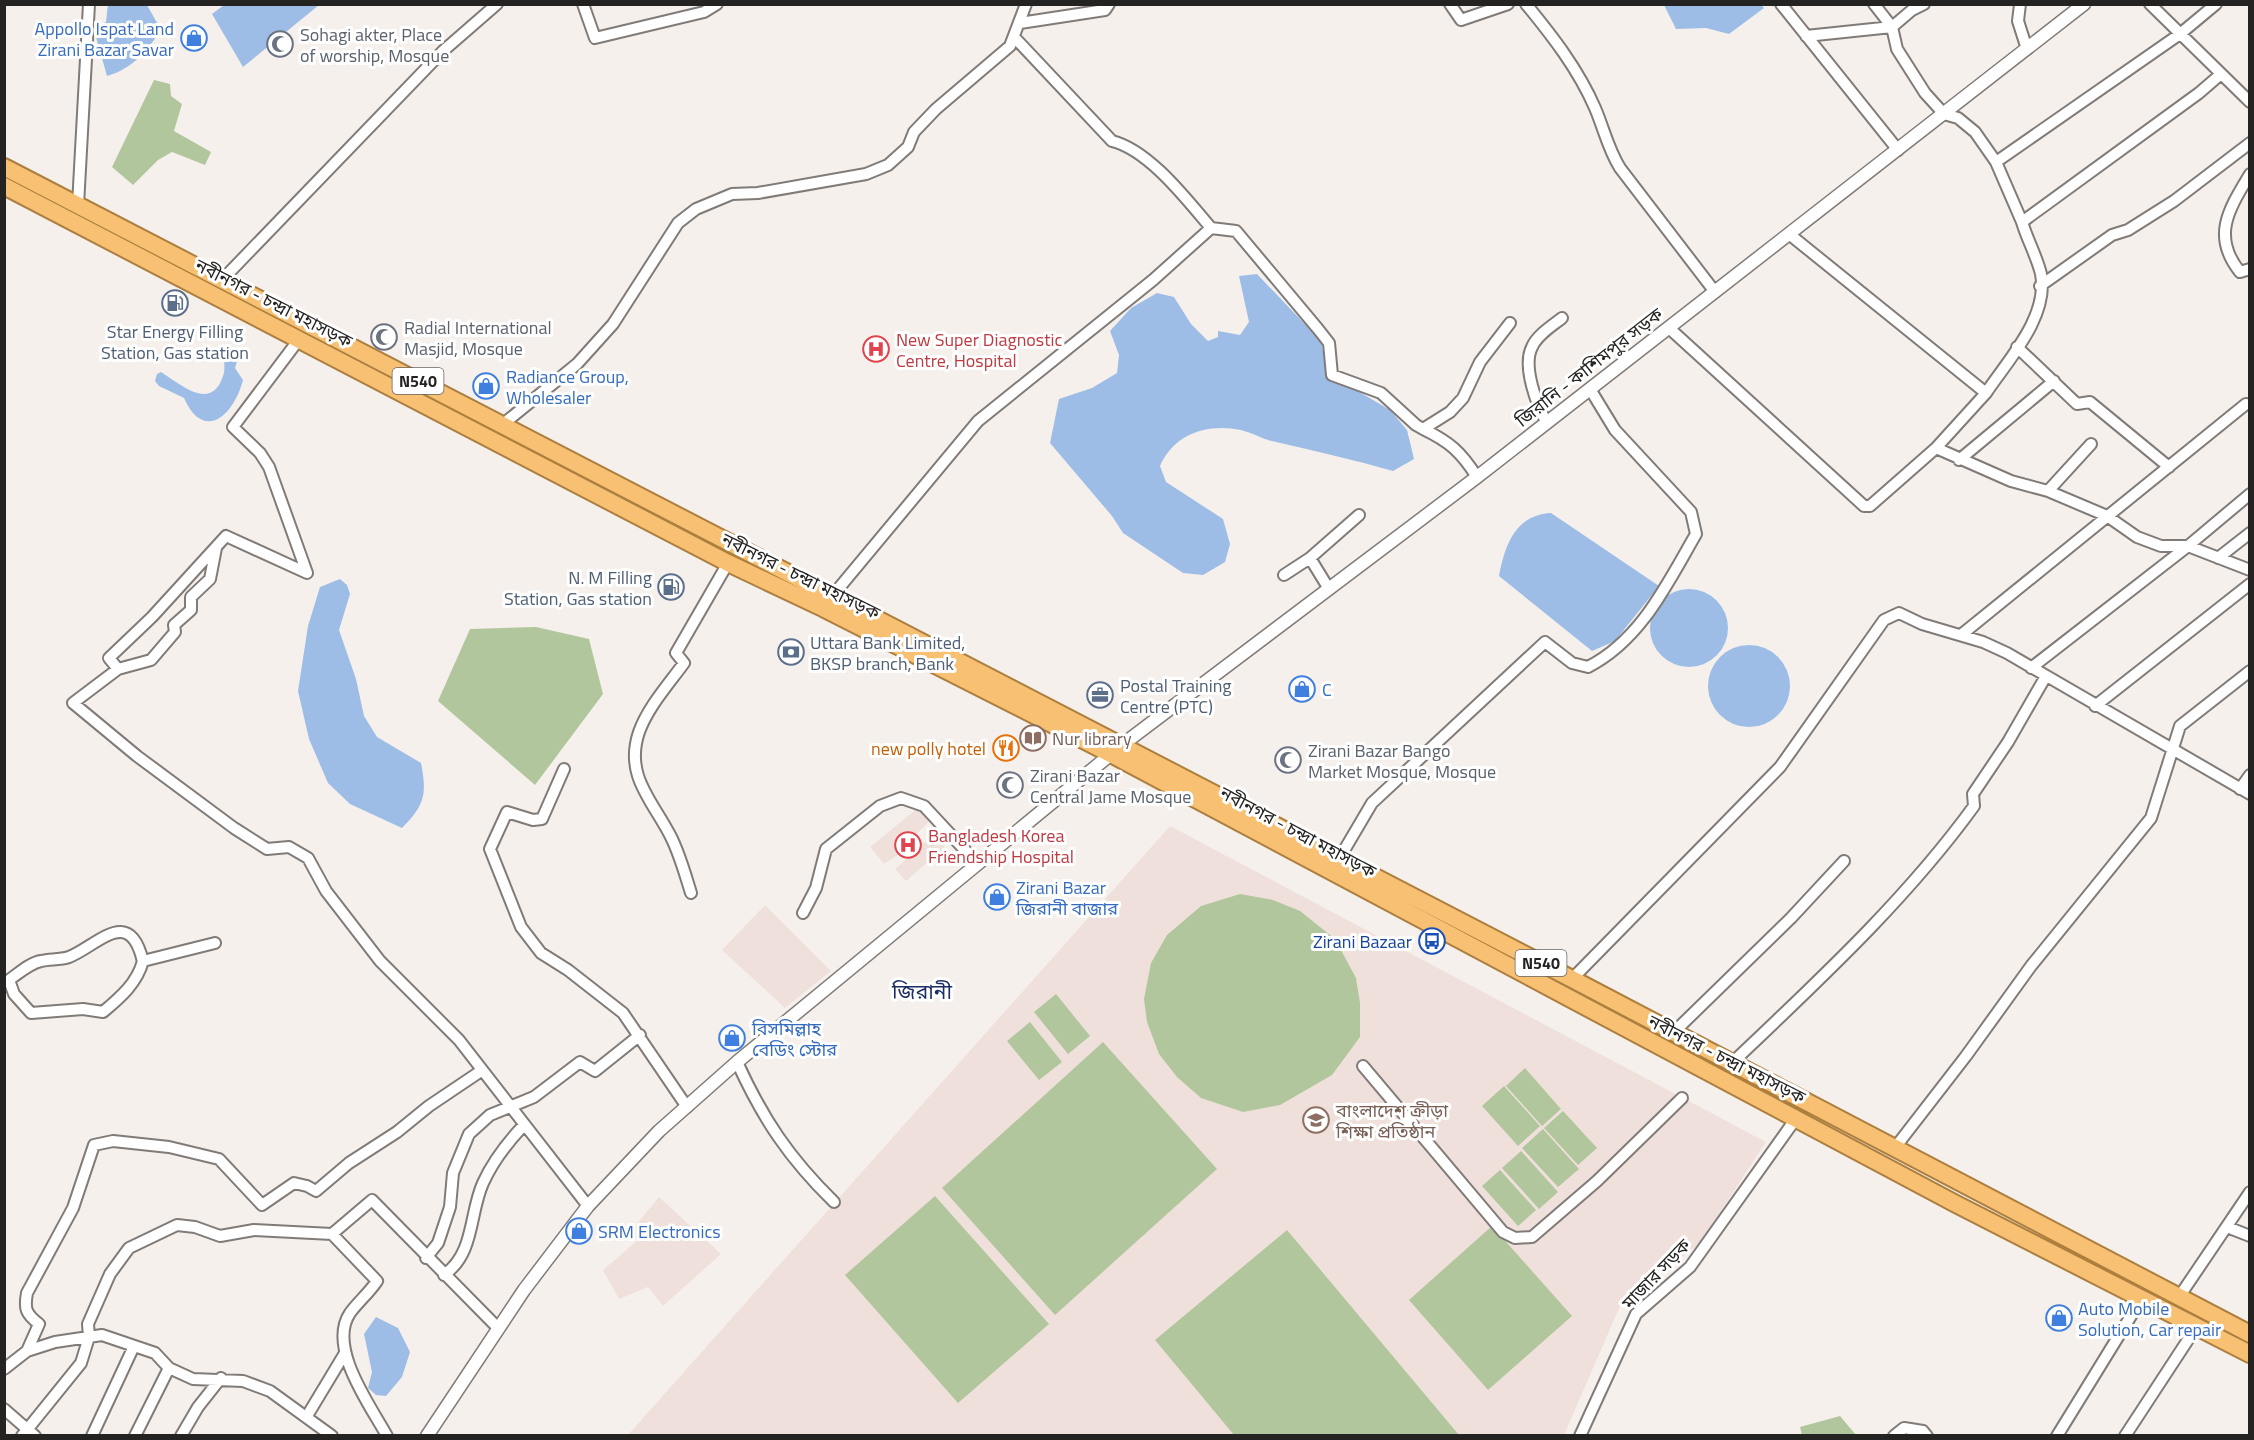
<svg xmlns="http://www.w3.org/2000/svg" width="2254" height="1440" font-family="'Titillium Web','Noto Sans Bengali',sans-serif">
	<rect width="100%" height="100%" fill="#f6f0ed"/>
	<!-- built -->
	<path fill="#efe0db" d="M919 807 930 821 915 835 923 843 936 836 945 847 906 881 895 869 909 857 904 851 884 864 870 847Z
		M1170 826 1766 1142 1700 1243 1620 1306 1564 1435 627 1436Z
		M765 905 831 971 785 1008 722 950Z
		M659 1197 721 1254 663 1306 648 1287 619 1299 603 1270 638 1240 629 1234Z"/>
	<!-- green -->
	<path fill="#b2c69d" d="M154 80 170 84 171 96 182 104 174 131 211 152 205 165 172 152 158 160 133 185 112 167Z
		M536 627 589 639 603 694 535 785 438 701 470 629Z
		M1240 894 1273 900 1300 911 1335 939 1356 978 1360 1003V1037L1332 1075 1280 1105 1243 1112 1201 1098 1177 1077 1159 1054 1147 1022 1144 999 1151 963 1167 935 1201 906Z
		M1056 994 1090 1036 1068 1054 1034 1012Z
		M1030 1022 1062 1062 1039 1080 1007 1041Z
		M1103 1042 1217 1169 1055 1315 942 1188Z
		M1525 1068 1561 1109 1542 1126 1506 1086Z
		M1504 1086 1540 1126 1518 1146 1482 1106Z
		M1563 1111 1597 1148 1578 1165 1544 1128Z
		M1543 1129 1579 1169 1558 1187 1522 1148Z
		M1521 1151 1558 1192 1539 1209 1502 1168Z
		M1500 1170 1536 1210 1518 1226 1482 1186Z
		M935 1196 1049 1324 958 1403 845 1275Z
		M1492 1226 1572 1316 1488 1390 1409 1300Z
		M1287 1230 1459 1435H1234L1155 1340Z
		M1840 1416 1856 1435H1802L1800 1427Z"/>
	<!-- water -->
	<path fill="#9dbde6" d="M108 4 147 5 161 30C147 51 132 69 107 76L94 30 106 22Z
		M224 5V4L319 5 243 67 212 14Z
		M1761 5 1764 8 1729 34 1706 28 1676 29 1664 5Z
		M1257 274 1321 341 1328 376 1334 382 1351 387 1390 410 1407 430 1414 459 1393 471C1354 460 1315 451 1276 442 1264 440 1253 433 1241 430 1207 423 1174 434 1160 466L1166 482 1223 519 1230 544 1225 562 1203 575 1183 573 1123 533 1112 516 1050 443 1059 399 1092 388 1117 373 1119 355 1110 331 1131 308 1157 293 1174 297 1191 324 1208 341 1218 337V331L1240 335 1249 322 1239 276Z
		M228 350 239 355 235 368 243 380C234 415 204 443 184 398L159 386 155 381 157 374 161 372C179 383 211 413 223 376 226 369 223 360 225 352Z
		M1551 513 1659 586 1615 641 1592 651 1499 576C1505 545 1515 515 1551 513Z
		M340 579 347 585 350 594 339 630 356 679 364 716 377 737 421 763C427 794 425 805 402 828L350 804 328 783 309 739 298 691 308 626 320 587Z
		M1650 628a39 39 0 1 1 78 0a39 39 0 1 1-78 0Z
		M1708 686a41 41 0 1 1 82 0a41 41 0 1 1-82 0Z
		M376 1317 398 1328 410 1352 402 1377 386 1396 376 1395 368 1388 372 1372 364 1334Z"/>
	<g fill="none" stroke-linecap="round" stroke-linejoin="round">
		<!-- minor casing -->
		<g stroke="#817b78" stroke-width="14">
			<path id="minor" d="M583 4 595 38 704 12 717 4
				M1450 4 1461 20 1508 4
				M1526 4C1553 37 1578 69 1595 108 1604 129 1608 149 1620 168L1715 292
				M1781 4 1898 150
				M1874 4 1892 27 1897 49 1925 93 1944 114 1958 118 1975 132 1996 162 2022 222
				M2020 4 2018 21 2027 49
				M2150 4 2250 102
				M1020 23 1105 10 1109 4
				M1806 36 1892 27 1912 10 1924 4
				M1015 38 1112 141C1149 150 1187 200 1211 228
				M1996 162 2180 34 2216 4
				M2250 174C2229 209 2211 236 2240 272L2250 269
				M78 205 89 4
				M1789 234 1986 393 1936 448 2011 481 2048 491 2107 516 2137 537 2161 546H2188L2250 494
				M222 280 443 51 497 4
				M2040 286 2112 235 2128 230 2174 201 2250 143
				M1669 328 1864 506H1870L1936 448
				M300 338 233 427 260 453 269 467 307 573 226 536 152 617 109 658 118 669 73 703 137 756 234 828 267 849 289 847 308 858 326 891 380 961 459 1040 588 1206
				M2017 347 2077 404 2090 402 2169 467
				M1986 393C2008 360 2049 317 2041 274 2037 257 2027 239 2022 222L2199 93 2221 74
				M1547 423C1537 406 1522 366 1532 347 1537 335 1552 326 1562 318
				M502 425 577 364 613 324 678 223 696 209 732 194 758 193 866 174 888 165 908 147 914 132 936 109 1010 46 1026 4
				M1423 429C1450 442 1461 452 1477 477
				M1959 460 2054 381
				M2048 491 2091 444
				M2218 558 2250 533
				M1284 575 1310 558
				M1329 589 1310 558 1359 515
				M829 600 978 421 1153 280 1211 228 1236 231 1318 329 1329 343 1332 375 1381 393 1416 425 1423 429 1450 412 1463 398 1480 362 1510 323
				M1961 635 2246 404
				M2031 668 2188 546 2250 570
				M118 669 151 660 175 632 174 625 191 610V597L210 579 216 548
				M2095 706 2250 584
				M564 769 542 819 533 820 507 812 490 849 521 927 541 953 568 970 623 1013 687 1107
				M2240 789 2250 775
				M1339 859 1372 803 1545 642 1572 663 1588 667C1641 640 1667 584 1696 534L1691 512 1615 430 1590 389
				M691 893C685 874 680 855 671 837 653 801 624 776 639 732 648 707 668 685 684 663L676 653 728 563
				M803 913 816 888 826 849 880 806 901 798 924 806 977 863
				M143 962C130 904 97 946 69 957 60 960 50 959 41 961 30 963 19 973 9 980L14 994 31 1013 83 1009 103 1012C121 997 137 983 143 961L215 943
				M1572 979 1780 767 1884 620 1899 613 1922 624 1983 642 2007 653 2250 794
				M1672 1034 1791 918 1844 861
				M737 1062C763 1119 789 1158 834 1202
				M1732 1063C1817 982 1905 901 1974 806L1973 794 2008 742 2046 676
				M1363 1066 1503 1232 1515 1238 1532 1237 1597 1181 1682 1098
				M1894 1149 1966 1056 2031 966 2151 818 2180 726 2250 671
				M2227 1227 2250 1236
				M332 1234 372 1200 498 1328
				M426 1258 438 1243 450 1207 453 1173 469 1134 490 1115 534 1097 580 1062 595 1071 640 1035
				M444 1275C475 1253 469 1214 483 1183 493 1161 507 1143 523 1126
				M2179 1297 2250 1192
				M27 1351 39 1324C26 1314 24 1309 27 1293L73 1208 94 1145 113 1141 169 1147 219 1159 262 1205 294 1183 307 1186 316 1191 349 1163 397 1132 429 1106 481 1071
				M4 1369 27 1351 55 1342 102 1335 155 1353 169 1368 193 1379 243 1381 270 1391 332 1436
				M4 1409 35 1436
				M307 1416 345 1353
				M22 1436 81 1363 89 1337 88 1324 110 1274 129 1248 177 1225 195 1227 220 1236 254 1230 332 1234 377 1281C369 1293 358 1302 350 1313 327 1347 370 1405 387 1436
				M92 1436 134 1346
				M135 1436 169 1368
				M181 1436 198 1407 221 1378
				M1580 1436 1636 1314 1690 1267 1797 1117
				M1894 1436 1904 1428 1923 1431 1927 1436
				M2057 1436 2142 1298
				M2125 1436 2197 1326"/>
		</g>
		<!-- tertiary casing -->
		<g stroke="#817b78" stroke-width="15">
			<path id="tertiary" d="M427 1436 524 1290 588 1206 659 1131 737 1062 1122 745 1477 477 2084 4"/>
		</g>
		<!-- trunk casing -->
		<g stroke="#ac7f3f" stroke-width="20">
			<path id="trunk" d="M4 167 1572 979 2250 1334
				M4 186 728 563 823 608 1111 754 1956 1204 2250 1354"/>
		</g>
		<!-- minor -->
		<use href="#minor" stroke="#fff" stroke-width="10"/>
		<!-- tertiary -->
		<use href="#tertiary" stroke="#fff" stroke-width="12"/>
		<!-- trunk -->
		<use href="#trunk" stroke="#f7c072" stroke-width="16"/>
	</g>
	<!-- icons -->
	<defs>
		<g id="shop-ring" transform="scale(1.35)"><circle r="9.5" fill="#fefffe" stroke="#3f7fe0" stroke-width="1.5"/><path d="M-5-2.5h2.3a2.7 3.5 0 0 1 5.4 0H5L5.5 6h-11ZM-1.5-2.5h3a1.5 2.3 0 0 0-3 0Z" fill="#3f7fe0"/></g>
		<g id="mosque-ring" transform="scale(1.35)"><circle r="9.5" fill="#fefffe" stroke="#6b7280" stroke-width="1.5"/><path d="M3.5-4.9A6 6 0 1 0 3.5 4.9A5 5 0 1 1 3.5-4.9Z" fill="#6b7280"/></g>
		<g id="fuel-ring" transform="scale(1.35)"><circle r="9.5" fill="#fefffe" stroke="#5c6f8a" stroke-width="1.5"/><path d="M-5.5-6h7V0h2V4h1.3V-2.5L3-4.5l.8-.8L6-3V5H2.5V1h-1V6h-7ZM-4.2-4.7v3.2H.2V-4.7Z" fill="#5c6f8a"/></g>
		<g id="hospital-ring" transform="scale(1.35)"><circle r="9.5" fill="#fefffe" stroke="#e0444e" stroke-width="1.5"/><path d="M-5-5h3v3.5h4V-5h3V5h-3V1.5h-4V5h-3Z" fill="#e0444e"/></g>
		<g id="bank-ring" transform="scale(1.35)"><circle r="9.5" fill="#fefffe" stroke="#5c6f8a" stroke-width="1.5"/><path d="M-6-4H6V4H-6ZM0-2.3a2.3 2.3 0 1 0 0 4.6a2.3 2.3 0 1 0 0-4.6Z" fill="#5c6f8a"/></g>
		<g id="office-ring" transform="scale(1.35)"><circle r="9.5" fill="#fefffe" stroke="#5c6f8a" stroke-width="1.5"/><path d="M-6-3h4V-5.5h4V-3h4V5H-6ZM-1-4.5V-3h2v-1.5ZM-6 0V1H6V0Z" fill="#5c6f8a"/></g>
		<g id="library-ring" transform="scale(1.35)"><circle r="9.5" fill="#fefffe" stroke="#8d6e63" stroke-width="1.5"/><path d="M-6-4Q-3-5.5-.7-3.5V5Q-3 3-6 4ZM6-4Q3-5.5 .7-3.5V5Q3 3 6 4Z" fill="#8d6e63"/></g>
		<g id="restaurant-ring" transform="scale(1.35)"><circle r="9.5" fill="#fefffe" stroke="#e8710a" stroke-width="1.5"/><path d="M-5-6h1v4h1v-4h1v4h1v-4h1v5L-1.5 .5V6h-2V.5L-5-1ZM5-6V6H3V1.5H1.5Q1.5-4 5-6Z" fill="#e8710a"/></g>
		<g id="bus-ring" transform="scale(1.35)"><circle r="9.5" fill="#fefffe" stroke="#1a4fb4" stroke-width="1.5"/><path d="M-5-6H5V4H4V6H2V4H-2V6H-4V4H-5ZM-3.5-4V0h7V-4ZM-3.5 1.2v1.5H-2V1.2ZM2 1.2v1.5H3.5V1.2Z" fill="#1a4fb4"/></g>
		<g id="university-ring" transform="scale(1.35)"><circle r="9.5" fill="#fefffe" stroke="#8d6e63" stroke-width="1.5"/><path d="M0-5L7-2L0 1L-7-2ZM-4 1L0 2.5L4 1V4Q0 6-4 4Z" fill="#8d6e63"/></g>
	</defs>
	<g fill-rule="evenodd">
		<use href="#shop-ring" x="194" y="38"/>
		<use href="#mosque-ring" x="280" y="44"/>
		<use href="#fuel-ring" x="175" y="303"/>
		<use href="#mosque-ring" x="384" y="337"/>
		<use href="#hospital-ring" x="876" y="349"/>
		<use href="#shop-ring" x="486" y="386"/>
		<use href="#fuel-ring" x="671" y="587"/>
		<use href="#bank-ring" x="791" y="652"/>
		<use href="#shop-ring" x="1302" y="689"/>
		<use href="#office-ring" x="1100" y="695"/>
		<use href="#library-ring" x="1033" y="738"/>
		<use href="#restaurant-ring" x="1006" y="748"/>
		<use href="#mosque-ring" x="1288" y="760"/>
		<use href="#mosque-ring" x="1010" y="785"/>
		<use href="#hospital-ring" x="908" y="845"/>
		<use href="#shop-ring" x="997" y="897"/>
		<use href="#bus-ring" x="1432" y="941"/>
		<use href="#shop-ring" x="732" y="1038"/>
		<use href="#university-ring" x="1316" y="1120"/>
		<use href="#shop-ring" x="579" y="1231"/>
		<use href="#shop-ring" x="2059" y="1318"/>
	</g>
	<g text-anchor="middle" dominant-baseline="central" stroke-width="6" stroke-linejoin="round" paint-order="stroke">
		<!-- shield labels -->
		<g fill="#fefffe" stroke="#666564" stroke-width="1.5">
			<rect x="392.5" y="368" width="51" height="26" rx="4.5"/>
			<rect x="1515.5" y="950" width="51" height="26" rx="4.5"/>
		</g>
		<g font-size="16" font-weight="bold" fill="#252322">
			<text x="418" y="381">N540</text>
			<text x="1541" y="963">N540</text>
		</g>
		<!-- shop labels -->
		<g font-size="18" fill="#366cbe" stroke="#fefffe" text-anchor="start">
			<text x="174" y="28" text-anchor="end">Appollo Ispat Land<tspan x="174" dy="21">Zirani Bazar Savar</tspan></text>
			<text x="506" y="376">Radiance Group,<tspan x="506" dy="21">Wholesaler</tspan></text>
			<text x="1322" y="689">C</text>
			<text x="1016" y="887">Zirani Bazar<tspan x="1016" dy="21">জিরানী বাজার</tspan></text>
			<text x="752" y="1028">বিসমিল্লাহ<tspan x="752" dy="21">বেডিং স্টোর</tspan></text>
			<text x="598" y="1231">SRM Electronics</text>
			<text x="2078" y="1308">Auto Mobile<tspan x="2078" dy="21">Solution, Car repair</tspan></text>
		</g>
		<!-- worship labels -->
		<g font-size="18" fill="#5b616d" stroke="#fefffe" text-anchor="start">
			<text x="300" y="34">Sohagi akter, Place<tspan x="300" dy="21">of worship, Mosque</tspan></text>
			<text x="404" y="327">Radial International<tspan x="404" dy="21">Masjid, Mosque</tspan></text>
			<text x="1308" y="750">Zirani Bazar Bango<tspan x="1308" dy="21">Market Mosque, Mosque</tspan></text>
			<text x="1030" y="775">Zirani Bazar<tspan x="1030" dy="21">Central Jame Mosque</tspan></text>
		</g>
		<!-- street labels -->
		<g font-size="18" fill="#252322" stroke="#fefffe">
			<text transform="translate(274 303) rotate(27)">নবীনগর - চন্দ্রা মহাসড়ক</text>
			<text transform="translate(1589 367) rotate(-38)">জিরানি - কাশিমপুর সড়ক</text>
			<text transform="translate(801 576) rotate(26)">নবীনগর - চন্দ্রা মহাসড়ক</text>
			<text transform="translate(1298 832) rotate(28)">নবীনগর - চন্দ্রা মহাসড়ক</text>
			<text transform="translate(1727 1059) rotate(27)">নবীনগর - চন্দ্রা মহাসড়ক</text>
			<text transform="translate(1656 1274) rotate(-46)">মাজার সড়ক</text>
		</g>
		<!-- service labels -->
		<g font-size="18" fill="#4e5e75" stroke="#fefffe" text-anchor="start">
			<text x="175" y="331" text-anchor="middle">Star Energy Filling<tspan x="175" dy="21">Station, Gas station</tspan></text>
			<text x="652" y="577" text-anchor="end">N. M Filling<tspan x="652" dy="21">Station, Gas station</tspan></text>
			<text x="810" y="642">Uttara Bank Limited,<tspan x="810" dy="21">BKSP branch, Bank</tspan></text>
			<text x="1120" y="685">Postal Training<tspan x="1120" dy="21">Centre (PTC)</tspan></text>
		</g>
		<!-- health labels -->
		<g font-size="18" fill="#be3a42" stroke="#fefffe" text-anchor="start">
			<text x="896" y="339">New Super Diagnostic<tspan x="896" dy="21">Centre, Hospital</tspan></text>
			<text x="928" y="835">Bangladesh Korea<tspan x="928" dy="21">Friendship Hospital</tspan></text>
		</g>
		<!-- education labels -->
		<g font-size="18" fill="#785e54" stroke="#fefffe" text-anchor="start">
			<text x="1052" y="738">Nur library</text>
			<text x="1336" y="1110">বাংলাদেশ ক্রীড়া<tspan x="1336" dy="21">শিক্ষা প্রতিষ্ঠান</tspan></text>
		</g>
		<!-- food labels -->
		<g font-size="18" fill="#c56008" stroke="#fefffe" text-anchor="end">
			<text x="986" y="748">new polly hotel</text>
		</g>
		<!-- transit labels -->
		<g font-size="18" fill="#164399" stroke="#fefffe" text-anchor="end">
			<text x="1412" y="941">Zirani Bazaar</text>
		</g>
		<!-- quarter labels -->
		<g font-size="21" fill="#1c2c64" stroke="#fefffe">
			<text x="922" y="991">জিরানী</text>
		</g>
	</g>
	<!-- border -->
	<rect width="2254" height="1440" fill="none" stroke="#252322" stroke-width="12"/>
</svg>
